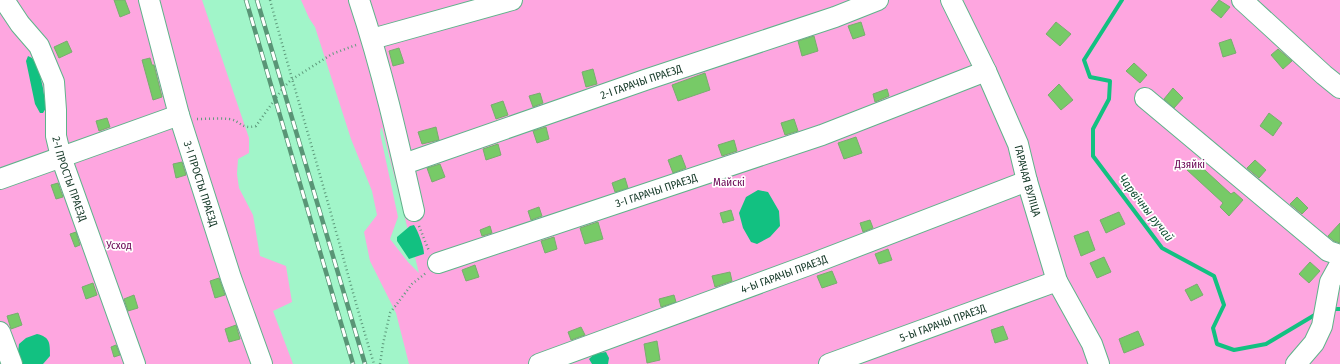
<svg xmlns="http://www.w3.org/2000/svg" width="1340" height="364" font-family="'Fira Sans Condensed',sans-serif">
	<rect width="100%" height="100%" fill="#a1f5c9"/>
	<!-- green -->
	<path fill="#fea6e0" fill-rule="evenodd" d="M0 0H202L249 138V153L238 159 237 174 239 188 253 215 260 256 286 266 292 302 273 311 293 364H0Z
		M301 0H1340V364H409L396 313 370 261 364 232 377 215 372 191 351 139 315 27 309 18ZM381 128H382L419 273 408 262 390 239 398 217 380 133Z"/>
	<!-- water -->
	<path fill="#12c181" d="M28 56 32 58 38 66 43 88 46 108 43 113H40L35 104 26 61Z
		M758 190 768 192 779 211 780 226 770 237 757 244 751 242 743 228 739 213 746 197Z
		M414 225C418 231 424 247 424 254L409 259 397 241V237L410 226Z
		M37 334C50 337 50 343 50 356L43 364H23L18 352 19 344 26 338Z
		M606 352 609 358 608 364H592L589 359 594 354Z"/>
	<g fill="none" stroke-linecap="round" stroke-linejoin="round">
		<!-- stream -->
		<path stroke="#12c181" stroke-width="4" d="M1122 0 1084 60 1090 77 1110 81 1109 99 1093 129V156L1162 248 1214 276 1224 305 1213 328 1217 344 1234 350 1266 344 1318 313
			M1331 309H1340"/>
	</g>
	<!-- building -->
	<path fill="#77ca67" stroke="#79ac6f" d="M114 0H125L130 13 120 17Z
		M1219 0 1230 7 1221 18 1211 10Z
		M861 22 865 35 853 39 848 26Z
		M1056 22 1071 34 1060 46 1046 34Z
		M814 36 818 51 802 56 798 41Z
		M1231 39 1236 53 1223 57 1219 43Z
		M67 41 72 52 59 58 54 47Z
		M399 48 404 63 393 66 389 51Z
		M1278 49 1292 61 1283 69 1271 55Z
		M150 58 152 65H154L162 97 153 100 142 60Z
		M1134 63 1147 75 1140 83 1126 71Z
		M593 69 597 84 586 87 582 72Z
		M705 73 710 90 678 101 672 85Z
		M1059 84 1073 100 1061 110 1048 95Z
		M1173 88 1183 98 1174 108 1164 99Z
		M887 89 889 96 875 102 873 94Z
		M540 93 543 103 533 107 529 96Z
		M503 101 508 115 496 119 491 105Z
		M1269 113 1282 123 1273 136 1260 126Z
		M107 118 110 127 99 131 96 121Z
		M794 119 798 131 785 135 781 123Z
		M436 127 439 140 422 144 418 132Z
		M546 127 549 139 537 143 533 131Z
		M856 137 862 153 844 159 838 143Z
		M734 140 737 151 722 156 718 145Z
		M498 144 501 155 486 160 483 149Z
		M681 155 686 168 673 173 668 160Z
		M1255 160 1266 170 1259 178 1247 168Z
		M1195 161 1231 194 1234 192 1243 200 1229 216 1220 207 1223 203 1187 170Z
		M182 162 186 175 176 178 173 164Z
		M440 164 445 177 432 182 427 168Z
		M625 178 628 188 615 192 612 183Z
		M58 183 63 197 56 199 51 185Z
		M1297 197 1308 208 1302 214 1290 204Z
		M539 207 542 216 531 220 528 211Z
		M731 210 734 220 723 223 720 213Z
		M1119 212 1125 224 1106 233 1100 220Z
		M870 220 873 228 863 232 860 223Z
		M598 222 603 239 585 244 580 228Z
		M1340 223V243L1334 241 1328 236Z
		M490 226 492 233 482 236 480 230Z
		M1088 231 1095 250 1081 256 1074 236Z
		M76 232 80 245 75 247 70 234Z
		M554 237 557 249 545 253 541 241Z
		M888 249 892 260 879 264 875 254Z
		M1104 257 1111 272 1097 278 1090 263Z
		M1310 262 1320 271 1309 283 1299 274Z
		M475 265 479 277 466 281 462 270Z
		M832 271 837 283 822 288 817 276Z
		M730 272 732 281 715 287 712 276Z
		M219 278 225 295 215 298 210 281Z
		M93 283 97 295 86 299 82 287Z
		M1197 284 1203 295 1191 301 1185 290Z
		M134 295 138 308 128 311 124 299Z
		M674 295 676 302 661 307 659 299Z
		M18 313 22 325 11 329 7 316Z
		M236 325 240 339 229 342 225 329Z
		M1003 326 1008 339 995 343 991 330Z
		M581 327 585 335 571 340 568 332Z
		M1138 331 1144 345 1124 353 1119 339Z
		M657 341 660 360 647 363 644 344Z
		M116 345 120 355 114 357 111 347Z"/>
	<g fill="none" stroke-linecap="round" stroke-linejoin="round">
		<!-- minor casing -->
		<g stroke="#5fb38a" stroke-width="22">
			<g id="minor">
				<path id="s1" d="M4 0 20 24 39 46 54 82 56 110V136L61 157 135 364"/>
				<path id="s2" d="M149 0 179 115 231 278 262 364"/>
				<path d="M359 0C382 69 398 140 414 211"/>
				<path id="s3" d="M951 0 986 71 1018 144 1027 181 1057 281 1092 344 1099 364"/>
				<path d="M1242 0 1324 75 1340 88"/>
				<path d="M372 39 512 0"/>
				<path d="M1145 98 1328 251 1340 255"/>
				<path id="s4" d="M404 164 645 80 835 17 878 0"/>
				<path d="M0 179 179 115"/>
				<path id="s5" d="M438 263 822 135 986 71"/>
				<path d="M0 332 12 364"/>
				<path id="s6" d="M539 364 806 266 1027 181"/>
				<path id="s7" d="M829 364 1057 281"/>
				<path d="M1296 364 1314 343 1322 326 1330 282 1340 264"/>
			</g>
		</g>
		<!-- path -->
		<path stroke="#5e9b7c" stroke-width="2.5" stroke-dasharray="1 3" stroke-linecap="butt" d="M270 0C287 63 306 126 324 189 341 248 356 306 374 364
			M197 119C208 119 219 118 229 119 240 120 241 130 256 126L283 88 291 80 332 54 356 45
			M419 226 429 251
			M380 364 383 344 390 313 412 284 426 273"/>
		<!-- minor -->
		<use href="#minor" stroke="#fff" stroke-width="20"/>
		<!-- rail casing -->
		<g stroke="#599576" stroke-width="4.5">
			<path id="rail" d="M246 0 353 364
				M257 0 365 364"/>
		</g>
		<!-- rail -->
		<use href="#rail" stroke="#fff" stroke-width="3" stroke-dasharray="9" stroke-linecap="butt"/>
	</g>
	<g text-anchor="middle" dominant-baseline="central" stroke-width="3.5" stroke-linejoin="round" paint-order="stroke">
		<!-- street labels -->
		<g font-size="11" fill="#133726" stroke="#fff">
			<text stroke="none"><textPath href="#s4" startOffset="251">2-І ГАРАЧЫ ПРАЕЗД</textPath></text>
			<text stroke="none"><textPath href="#s1" startOffset="196">2-І ПРОСТЫ ПРАЕЗД</textPath></text>
			<text stroke="none"><textPath href="#s3" startOffset="197">ГАРАЧАЯ ВУЛІЦА</textPath></text>
			<text stroke="none"><textPath href="#s2" startOffset="191">3-І ПРОСТЫ ПРАЕЗД</textPath></text>
			<text stroke="none"><textPath href="#s5" startOffset="230">3-І ГАРАЧЫ ПРАЕЗД</textPath></text>
			<text stroke="none"><textPath href="#s6" startOffset="261">4-Ы ГАРАЧЫ ПРАЕЗД</textPath></text>
			<text stroke="none"><textPath href="#s7" startOffset="121">5-Ы ГАРАЧЫ ПРАЕЗД</textPath></text>
		</g>
		<!-- park labels -->
		<g font-size="11" fill="#670051" stroke="#fff">
			<text x="1190" y="164">Дзяйкі</text>
			<text x="729" y="182">Майскі</text>
			<text x="119" y="245">Усход</text>
		</g>
		<!-- water labels -->
		<g font-size="12" font-style="italic" fill="#145036" stroke="#fff">
			<text transform="translate(1146 208) rotate(52)">Чарвічны ручай</text>
		</g>
	</g>
</svg>
